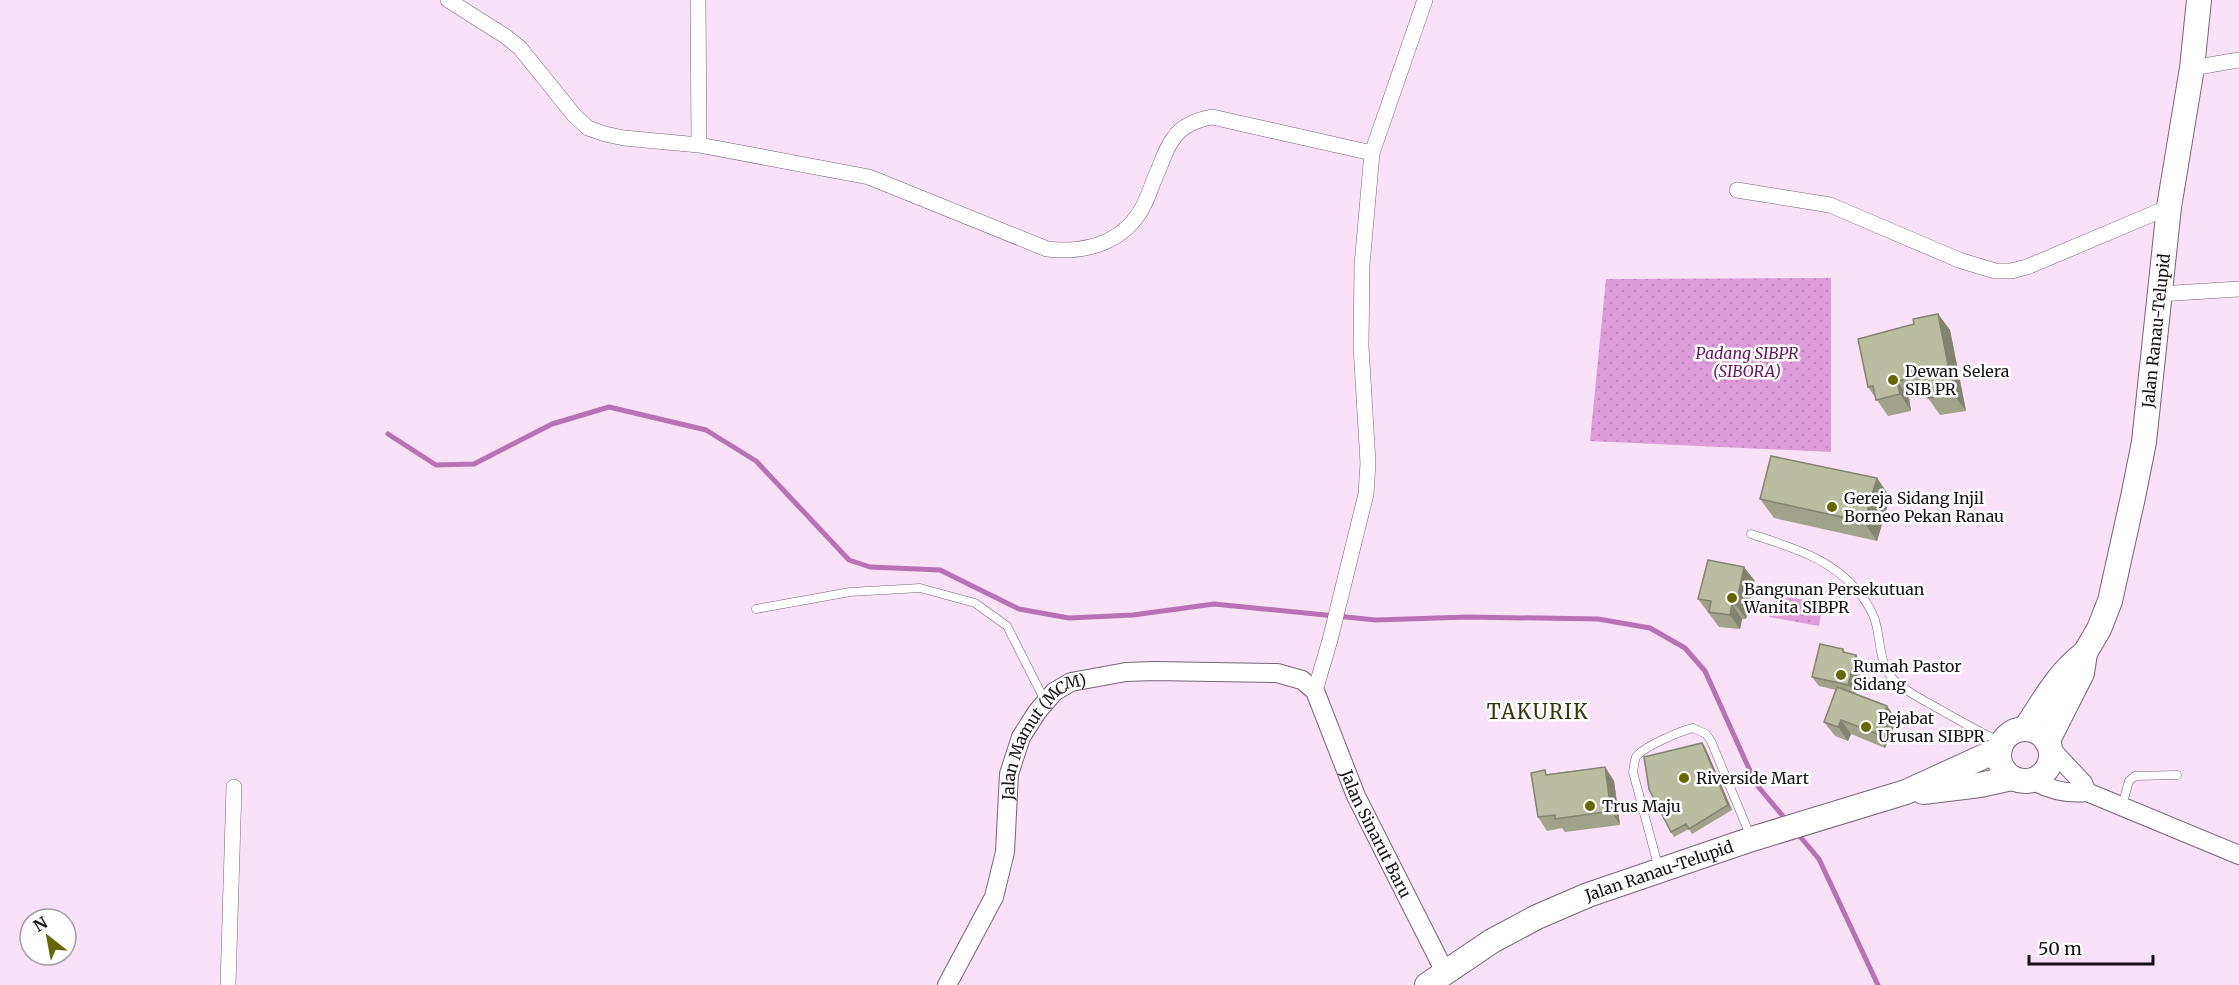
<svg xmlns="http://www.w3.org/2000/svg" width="2239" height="985" font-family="Merriweather,serif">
	<defs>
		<pattern id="park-dots" width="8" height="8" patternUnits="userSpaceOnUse" patternTransform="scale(1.5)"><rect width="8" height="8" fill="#dd9ddb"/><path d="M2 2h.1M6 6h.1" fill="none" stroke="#bd86bb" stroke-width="1.8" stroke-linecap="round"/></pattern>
	</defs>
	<rect width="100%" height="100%" fill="#f9e1f8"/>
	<!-- park -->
	<path fill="url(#park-dots)" d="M1831 278V452L1590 441 1606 279Z
		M1775 596 1823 602 1819 626 1769 617Z"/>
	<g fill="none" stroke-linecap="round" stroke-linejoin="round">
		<!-- stream -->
		<path stroke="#b672b4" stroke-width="5" d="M388 434 436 465 474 464 552 424 609 407 706 430 756 461 849 560 870 567 940 570 1019 609 1069 618 1133 615 1214 604 1376 620 1467 617 1598 619 1650 628 1685 648 1705 671 1756 784 1787 821
			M1797 833 1819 859 1878 985"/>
		<!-- service casing -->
		<g stroke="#786377" stroke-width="9">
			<path id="service" d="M1751 534C1795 548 1836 560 1864 599 1869 607 1874 614 1876 624 1881 642 1879 665 1894 680 1904 690 1919 698 1932 705 1955 718 1977 731 2001 742
				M756 609 850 592 920 588 975 603 1007 626 1045 701
				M2122 806 2129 781 2135 776 2177 775
				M1659 869 1633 772C1634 767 1634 762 1636 757 1643 747 1680 731 1693 728L1706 734 1711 741 1750 835"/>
		</g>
		<!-- minor casing -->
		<g stroke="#786377" stroke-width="16">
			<path id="minor" d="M448 0 505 36 520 48 574 115 588 128 605 134 624 138 699 145 869 177 1047 249C1082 253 1117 245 1138 215 1147 203 1151 186 1157 173 1162 162 1166 148 1173 139 1182 125 1197 120 1212 117L1372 153
				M698 0 699 145
				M2192 68 2239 60
				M1737 190 1830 205 1959 260 1995 271H2011L2027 267 2169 207
				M2159 294 2239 289
				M1315 691 1330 640 1366 494 1368 463 1361 346 1362 265 1372 153 1425 0
				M228 985 234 787"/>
		</g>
		<!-- tertiary casing -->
		<g stroke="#786377" stroke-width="20">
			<g id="tertiary">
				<path d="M2050 748 2083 783 2087 792"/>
				<path d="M2032 780C2049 790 2068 794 2087 792L2239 855"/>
				<path id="s1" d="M947 985 994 897 1005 852 1009 774 1021 737 1037 712 1054 692 1071 682 1126 672 1154 671 1277 673 1302 680 1315 691 1356 796 1445 972"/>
			</g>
		</g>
		<!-- trunk casing -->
		<g stroke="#786377" stroke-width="26">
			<g id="trunk">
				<path d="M2025 729C2043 702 2058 673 2085 653"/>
				<circle cx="2025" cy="755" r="26"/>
				<path id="s2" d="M2047 742 2082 673 2085 653 2099 629 2110 601 2133 497 2144 442 2169 207 2192 68 2199 0"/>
				<path d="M1923 792 1980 785 2012 778"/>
				<path id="s3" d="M1427 985 1492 941 1537 917 1588 895 1752 839 1906 792 2000 749"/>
			</g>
		</g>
		<!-- service -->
		<use href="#service" stroke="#fff" stroke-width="8"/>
		<!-- minor -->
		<use href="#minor" stroke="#fff" stroke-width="15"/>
		<!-- tertiary -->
		<use href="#tertiary" stroke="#fff" stroke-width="18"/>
		<!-- trunk -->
		<use href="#trunk" stroke="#fff" stroke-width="24"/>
	</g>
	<!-- wall -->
	<path fill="#a0a389" d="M1938 314 1950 330 1966 411 1940 415 1928 398 1927 393 1909 398 1911 411 1888 416 1868 387 1914 324Z
		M1877 478 1890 497 1877 541 1774 518 1760 499Z
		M1755 581 1746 619H1742L1740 629 1719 627 1698 599Z
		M1843 649 1845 652 1856 655 1862 665 1855 694 1887 706 1897 720 1885 748 1851 734 1848 741 1835 736 1824 722 1836 690 1819 686 1812 677Z
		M1702 743 1705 747 1732 810 1692 834 1689 829 1674 837 1671 832Z
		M1605 767 1614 781 1620 825 1565 832 1562 828 1547 831 1538 817 1548 774Z"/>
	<!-- shaded-wall -->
	<path fill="#82846f" d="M1938 314 1950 330 1966 411 1954 395Z
		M1897 381 1909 398 1911 411 1900 394Z
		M1877 478 1890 497 1877 541 1864 522Z
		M1744 567 1755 581 1746 619 1736 605Z
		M1732 604 1742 619 1740 629 1730 615Z
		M1856 655 1862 665 1855 694 1848 685Z
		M1887 706 1897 720 1885 748 1875 733Z
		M1841 720 1851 734 1848 741 1838 727Z
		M1702 743 1705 747 1732 810 1728 805Z
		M1605 767 1614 781 1620 825 1611 811Z"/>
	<!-- building -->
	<path fill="#babd9f" stroke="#82846f" stroke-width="1.5" d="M1938 314 1954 395 1928 398 1924 375 1897 381 1900 394 1876 400 1873 386 1868 387 1858 339 1914 324 1913 319Z
		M1771 456 1877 478 1864 522 1760 499Z
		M1708 560 1744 567 1736 605 1732 604 1730 615 1709 612 1711 601 1698 599Z
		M1820 644 1843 649V652L1856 655 1848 685 1812 677Z
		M1837 687 1887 706 1875 733 1841 720 1838 727 1824 722Z
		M1702 743 1728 805 1689 829 1686 824 1671 832 1649 789 1644 757Z
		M1605 767 1611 811 1555 819V815L1538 817 1531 773 1545 770 1546 775Z"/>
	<!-- markers -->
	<g fill="#656701" stroke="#fff" stroke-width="2">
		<circle cx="1893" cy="380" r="6"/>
		<circle cx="1832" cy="507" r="6"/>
		<circle cx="1732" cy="598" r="6"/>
		<circle cx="1841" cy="675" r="6"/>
		<circle cx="1866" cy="727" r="6"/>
		<circle cx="1684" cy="778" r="6"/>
		<circle cx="1590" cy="806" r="6"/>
	</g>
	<g text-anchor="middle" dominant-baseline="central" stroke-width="5" stroke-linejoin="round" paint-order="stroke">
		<!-- street labels -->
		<g font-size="16" fill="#181017" stroke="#fff">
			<text stroke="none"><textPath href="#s2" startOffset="430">Jalan Ranau-Telupid</textPath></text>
			<text stroke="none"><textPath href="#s1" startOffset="276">Jalan Mamut (MCM)</textPath></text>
			<text stroke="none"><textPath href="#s1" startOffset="744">Jalan Sinarut Baru</textPath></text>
			<text stroke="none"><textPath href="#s3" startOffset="260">Jalan Ranau-Telupid</textPath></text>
		</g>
		<!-- park labels -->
		<g font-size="16" font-style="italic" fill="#681469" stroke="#fff">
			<text x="1747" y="353">Padang SIBPR<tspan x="1747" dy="18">(SIBORA)</tspan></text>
		</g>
		<!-- poi labels -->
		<g font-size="16" fill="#181017" stroke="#fff" text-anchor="start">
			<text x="1905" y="371">Dewan Selera<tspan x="1905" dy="18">SIB PR</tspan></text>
			<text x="1844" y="498">Gereja Sidang Injil<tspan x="1844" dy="18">Borneo Pekan Ranau</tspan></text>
			<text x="1744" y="589">Bangunan Persekutuan<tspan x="1744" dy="18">Wanita SIBPR</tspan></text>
			<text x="1853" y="666">Rumah Pastor<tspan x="1853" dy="18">Sidang</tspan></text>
			<text x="1878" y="718">Pejabat<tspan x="1878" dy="18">Urusan SIBPR</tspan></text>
			<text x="1696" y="778">Riverside Mart</text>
			<text x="1602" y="806">Trus Maju</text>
		</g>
		<!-- quarter labels -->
		<g font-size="20" letter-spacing="1.5" fill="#35360d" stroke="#fff">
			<text x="1538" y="711">TAKURIK</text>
		</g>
	</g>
	<!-- north arrow -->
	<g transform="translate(48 937) rotate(329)"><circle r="28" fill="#ffffff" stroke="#a39fa2" stroke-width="1.5"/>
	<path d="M0-4.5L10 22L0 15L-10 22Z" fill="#656701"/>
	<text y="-9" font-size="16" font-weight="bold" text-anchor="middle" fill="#181017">N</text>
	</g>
	<!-- scale -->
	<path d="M2029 955v9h124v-9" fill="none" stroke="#181017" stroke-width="3"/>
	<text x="2038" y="955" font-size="18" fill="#181017" stroke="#ffffff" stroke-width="4.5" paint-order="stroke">50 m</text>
</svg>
